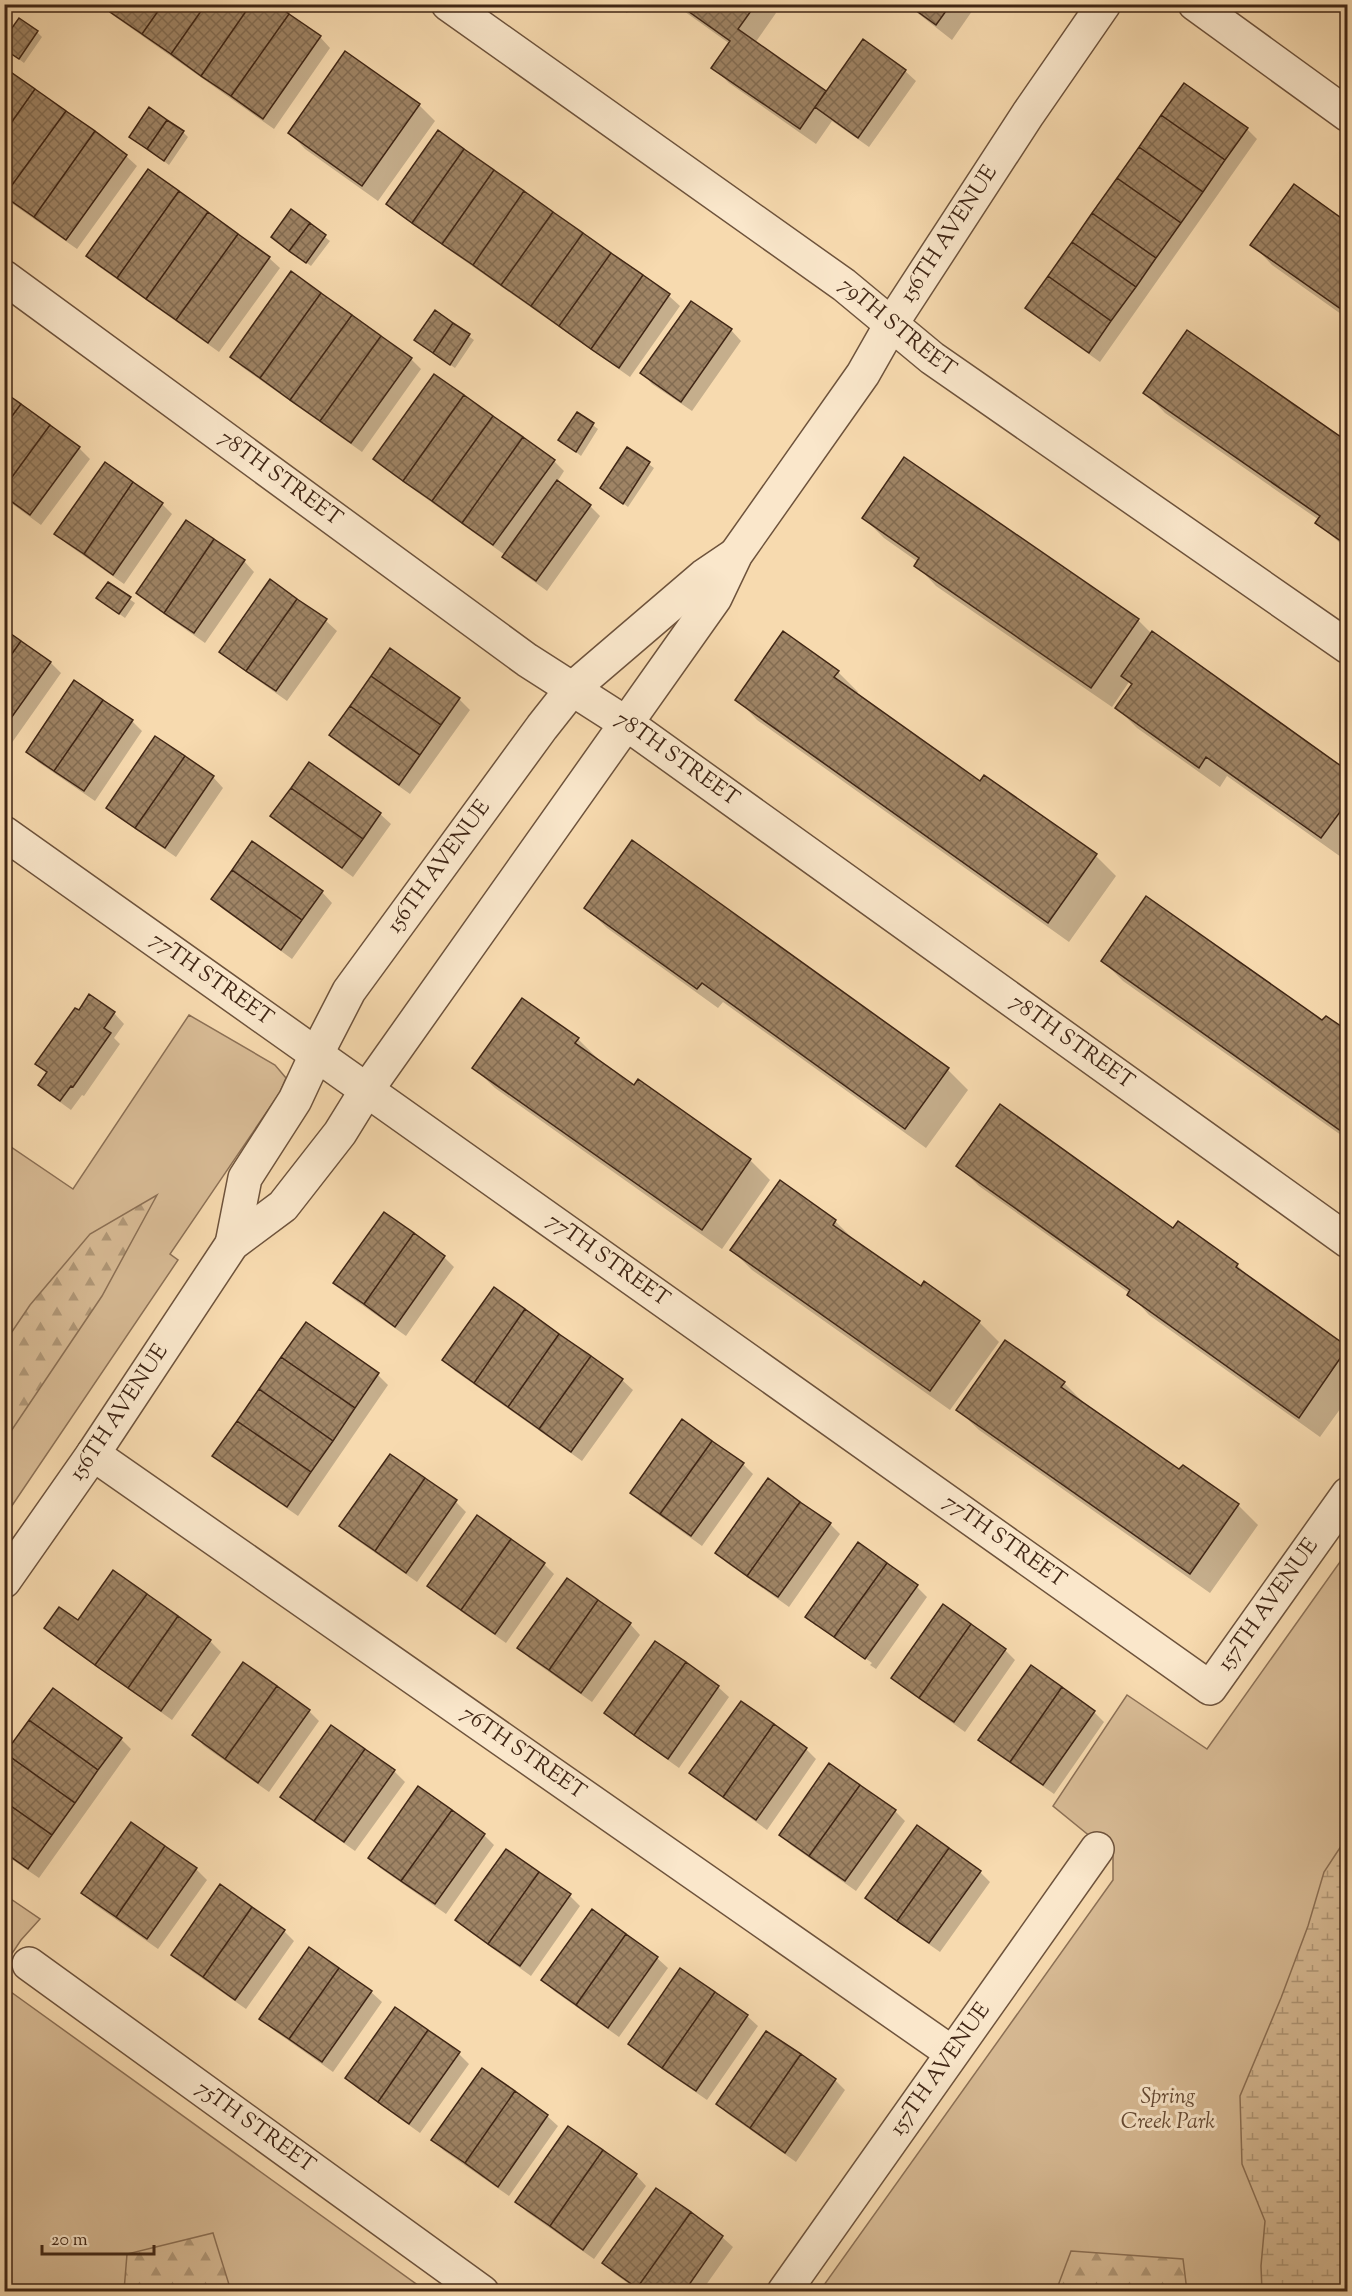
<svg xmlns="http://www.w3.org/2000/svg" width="1352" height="2296" font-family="'Sorts Mill Goudy',serif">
	<defs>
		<pattern id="forest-firs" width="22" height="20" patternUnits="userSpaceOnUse" patternTransform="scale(1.5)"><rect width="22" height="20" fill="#d8bb95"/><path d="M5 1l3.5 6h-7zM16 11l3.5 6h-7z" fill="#b19878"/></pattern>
		<pattern id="wetland-marsh" width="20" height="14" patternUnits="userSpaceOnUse" patternTransform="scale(1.5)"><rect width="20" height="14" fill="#d8bb95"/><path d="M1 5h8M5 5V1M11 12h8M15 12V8" fill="none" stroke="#b19878"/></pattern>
		<pattern id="building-cross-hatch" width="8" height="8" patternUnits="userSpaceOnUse" patternTransform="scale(1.5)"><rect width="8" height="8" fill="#9f8465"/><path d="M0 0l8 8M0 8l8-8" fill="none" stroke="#836c52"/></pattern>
	</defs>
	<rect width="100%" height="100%" fill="#f7daaf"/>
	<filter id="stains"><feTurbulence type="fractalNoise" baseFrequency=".00333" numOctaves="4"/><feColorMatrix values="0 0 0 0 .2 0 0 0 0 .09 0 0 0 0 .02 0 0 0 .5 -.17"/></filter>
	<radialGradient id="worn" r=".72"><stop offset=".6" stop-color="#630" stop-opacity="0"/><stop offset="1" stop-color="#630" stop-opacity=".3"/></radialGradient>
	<!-- green -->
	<path fill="#d8bb95" stroke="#8c7055" stroke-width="1.5" d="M189 1015 275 1065 286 1078 279 1094 170 1254 178 1260 5 1516V1143L73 1189Z
		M1347 1552V2291L819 2292 1113 1880V1855L1053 1806 1127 1695 1207 1749Z
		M5 1895 40 1919 21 1940 5 1964Z
		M4 1987 426 2291H5Z"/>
	<!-- forest -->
	<path fill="url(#forest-firs)" stroke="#8c7055" stroke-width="1.5" d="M157 1195 102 1296 5 1440V1342L30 1305 90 1234Z
		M213 2233 231 2291H124L127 2254Z
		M1071 2251 1183 2259 1187 2291H1056Z"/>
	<!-- wetland -->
	<path fill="url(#wetland-marsh)" stroke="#8c7055" stroke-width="1.5" d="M1347 1837V2281L1345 2291H1262L1261 2266 1265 2221 1242 2164 1240 2096 1281 1998 1308 1926 1324 1872Z"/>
	<!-- shadow -->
	<path fill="#0003" d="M97 4H273L320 37 330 48 274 129Z
		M615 4H633L627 13Z
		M674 4H768L776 13 755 43 826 94 863 41 905 71 916 81 869 147 832 121 816 144 729 83 713 67 730 44Z
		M906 4H977L952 40Z
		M37 32 42 37 24 63 7 50Z
		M4 71 126 156 137 166 77 249 4 198Z
		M419 105 435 121 378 201 305 149 290 133Z
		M1247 129 1257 139 1100 362 1038 318 1027 308Z
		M183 132 188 137 169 165 131 137Z
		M438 133 669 296 680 306 630 377 398 214 388 204Z
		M292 211 330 241 311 266 277 242Z
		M1348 224V319L1272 265 1252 244Z
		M88 256 269 258 280 268 219 352 98 266Z
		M435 312 474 340 455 368 421 345Z
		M731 330 741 341 692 411 652 384 642 373Z
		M232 357 411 359 421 369 362 452 242 367Z
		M1145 392 1348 444V550L1317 523 1319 520 1165 413Z
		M4 394 79 448 90 459 41 525 4 498Z
		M578 414 598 429 581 456 560 440Z
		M628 449 654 468 628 507 602 488Z
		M375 459 554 461 564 471 557 482 590 506 600 516 547 591 514 567 504 557 505 555 385 469Z
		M162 504 172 514 124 584 67 544 56 534Z
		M864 518 1138 620 1152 634 1348 773V849L1341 857 1227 776 1220 787 1137 728 1117 708 1132 686 1129 682 1112 707 936 586 916 565 918 562 884 538Z
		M244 561 254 572 205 643 148 603 138 593Z
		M270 582 326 621 337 631 287 701 232 662 221 652Z
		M108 584 135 603 125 618 103 602Z
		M4 631 51 663 61 673 11 744 4 739Z
		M391 651 459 699 470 710 410 794 342 746 331 735Z
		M838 672 858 692 856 695 980 783 1096 856 1116 876 1069 942 757 720 737 699Z
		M132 721 142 731 95 801 38 762 28 751Z
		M310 764 380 814 391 824 353 877 282 826 272 816Z
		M213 777 223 788 176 857 119 818 108 808Z
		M633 842 948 1070 968 1090 926 1148 723 1002 718 1008 607 928 586 908Z
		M322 892 332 903 292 959 223 909 212 899Z
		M1103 961 1322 1022 1348 1033V1140L1123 981Z
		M114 1013 124 1024 114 1038 120 1044 84 1096 82 1095 71 1110 50 1095 40 1085 47 1074 37 1064Z
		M578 1039 598 1059 597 1061 634 1087 639 1081 750 1160 770 1180 722 1249 495 1088 474 1068Z
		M958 1165 1173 1230 1237 1265 1254 1282 1348 1349V1398L1320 1437 1149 1315 1129 1293 979 1186Z
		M835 1221 855 1241 921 1289 979 1322 999 1342 950 1410 752 1270 732 1250Z
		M444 1257 454 1267 406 1336 345 1293 335 1283Z
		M306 1324 378 1375 388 1385 298 1516 225 1466 214 1456Z
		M444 1360 622 1380 633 1390 582 1461 455 1371Z
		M1064 1383 1084 1403 1180 1472 1238 1505 1258 1525 1210 1593 979 1430 958 1410Z
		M743 1464 753 1474 702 1546 642 1503 632 1493Z
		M456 1502 466 1512 417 1582 351 1536 341 1525Z
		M830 1524 840 1534 789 1607 727 1563 717 1553Z
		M859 1544 917 1587 927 1597 876 1669 870 1665 872 1663 816 1623V1626L807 1617Z
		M544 1564 554 1574 506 1643 439 1596 429 1586Z
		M113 1572 210 1641 221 1652 172 1720 56 1638 46 1628 78 1622Z
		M630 1624 640 1635 592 1702 529 1658 519 1647Z
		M1005 1650 1015 1660 965 1732 904 1688 893 1677Z
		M718 1687 729 1697 679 1768 616 1723 606 1713Z
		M53 1690 121 1739 131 1749 39 1878 4 1854V1757Z
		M309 1711 319 1721 269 1792 204 1746 194 1735Z
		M1094 1712 1104 1722 1054 1794 991 1750 980 1739Z
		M331 1727 394 1771 405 1782 355 1851 292 1807 282 1797Z
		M806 1749 816 1759 767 1830 702 1783 691 1773Z
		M895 1811 905 1821 856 1891 791 1845 780 1834Z
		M132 1824 196 1869 207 1880 158 1949 94 1904 83 1893Z
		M484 1835 494 1845 446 1914 380 1868 370 1857Z
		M980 1872 990 1882 940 1952 877 1908 867 1898Z
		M570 1896 580 1906 531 1976 467 1930 457 1920Z
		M284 1931 294 1941 246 2009 183 1965 173 1954Z
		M310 1949 371 1992 382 2002 333 2072 272 2029 261 2018Z
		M657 1958 668 1968 619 2037 554 1991 543 1980Z
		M680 1970 747 2016 758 2026 707 2100 640 2054 629 2044Z
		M459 2054 469 2064 420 2133 357 2088 347 2078Z
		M835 2080 845 2090 796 2162 728 2114 717 2104Z
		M547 2116 558 2126 509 2196 443 2150 433 2139Z
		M636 2175 646 2186 594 2259 527 2212 517 2202Z
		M722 2237 733 2247 701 2292H640L615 2274 604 2263Z"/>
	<!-- building -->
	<path fill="url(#building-cross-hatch)" stroke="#402615" stroke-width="1.5" d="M99 4H115L110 12Z
		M115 4H163L142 34 110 12Z
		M163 4H206L171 54 142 34Z
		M206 4H251L201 76 171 54Z
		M251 4H276L289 14 231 96 201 76Z
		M678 4H756L738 29 826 91 800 129 711 68 730 41Z
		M907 4H951L936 25Z
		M1337 4H1348V12Z
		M289 14 321 36 263 119 231 96Z
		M19 18 38 31 19 59 4 49V39Z
		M863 39 906 70 858 138 815 107Z
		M345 51 420 104 362 186 288 133Z
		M5 68 35 89 4 133V69Z
		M1184 83 1248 128 1225 160 1161 115Z
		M35 89 66 111 4 196V133Z
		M149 107 167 120 147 149 129 137Z
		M66 111 95 131 34 217 4 196Z
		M1161 115 1225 160 1203 192 1139 147Z
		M167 120 184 131 164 161 147 149Z
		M438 130 464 149 412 223 386 204Z
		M95 131 127 155 66 240 34 217Z
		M1139 147 1203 192 1181 223 1117 178Z
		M464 149 494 170 442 244 412 223Z
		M148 169 179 191 117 278 86 256Z
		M494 170 524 191 473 265 442 244Z
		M1117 178 1181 223 1156 258 1092 213Z
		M1294 184 1348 223V314L1250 245Z
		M179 191 208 212 146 299 117 278Z
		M524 191 553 212 501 285 473 265Z
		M291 209 310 223 289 251 271 237Z
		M208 212 238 234 176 320 146 299Z
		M553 212 583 233 531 306 501 285Z
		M1092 213 1156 258 1136 287 1072 242Z
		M310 223 326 235 306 263 289 251Z
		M583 233 611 253 559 326 531 306Z
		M238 234 270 257 208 343 176 320Z
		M1072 242 1136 287 1111 321 1048 276Z
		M611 253 643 275 591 349 559 326Z
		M291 271 321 293 260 378 230 357Z
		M643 275 670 294 619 368 591 349Z
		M1048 276 1111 321 1089 353 1025 308Z
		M321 293 352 315 290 400 260 378Z
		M691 301 732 329 681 402 640 373Z
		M435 310 453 323 433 353 414 340Z
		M352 315 381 336 320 421 290 400Z
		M453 323 470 334 450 365 433 353Z
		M1187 330 1348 442V546L1315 523 1320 516 1143 393Z
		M381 336 412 358 351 443 320 421Z
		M434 374 464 395 403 481 373 459Z
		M4 392 21 404 4 427Z
		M464 395 493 416 432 501 403 481Z
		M21 404 50 425 4 488V427Z
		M577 412 594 423 576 452 558 440Z
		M493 416 523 437 462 523 432 501Z
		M50 425 80 447 30 515 4 496V488Z
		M523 437 555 460 493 545 462 523Z
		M627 447 650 462 623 504 600 488Z
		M904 457 1139 619 1091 688 914 566 919 558 862 518Z
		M105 462 133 482 84 554 54 534Z
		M557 480 591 505 536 581 502 557Z
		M133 482 163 503 113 575 84 554Z
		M186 520 214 539 164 613 136 593Z
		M214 539 245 560 194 633 164 613Z
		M270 579 297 599 246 671 219 652Z
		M108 582 131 597 119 614 96 598Z
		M297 599 327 619 276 691 246 671Z
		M4 629 21 641 4 665Z
		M783 631 839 671 834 677 980 781 984 775 1097 854 1048 923 735 700Z
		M1152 631 1348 771V801L1321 838 1206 757 1199 768 1115 708 1132 684 1121 676Z
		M21 641 51 662 4 728V665Z
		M390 648 460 698 441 725 371 676Z
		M371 676 441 725 420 755 350 706Z
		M74 680 103 700 54 771 26 752Z
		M103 700 133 720 84 791 54 771Z
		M350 706 420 755 399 785 329 735Z
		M155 736 185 756 135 828 106 808Z
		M185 756 214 776 165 848 135 828Z
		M309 762 381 813 363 839 291 788Z
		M291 788 363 839 342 868 270 816Z
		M632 840 949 1068 905 1129 702 983 697 989 584 908Z
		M252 841 323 891 302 920 232 870Z
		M232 870 302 920 281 950 211 899Z
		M1146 896 1322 1020 1326 1016 1348 1031V1136L1101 961Z
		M89 994 115 1012 104 1028 111 1033 73 1087 71 1086 60 1101 38 1085 47 1072 35 1064 75 1008 79 1010Z
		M522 998 579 1038 575 1043 634 1085 638 1079 751 1159 702 1230 472 1068Z
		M1000 1104 1173 1228 1178 1221 1238 1264 1236 1267 1348 1347 1299 1418 1127 1295 1130 1290 956 1166Z
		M780 1180 836 1220 833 1225 921 1286 924 1281 980 1321 930 1391 730 1250Z
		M384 1212 414 1233 364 1304 333 1283Z
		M414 1233 445 1256 395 1327 364 1304Z
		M494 1287 525 1309 474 1383 442 1360Z
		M525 1309 559 1334 508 1407 474 1383Z
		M306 1322 379 1373 355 1408 281 1357Z
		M559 1334 591 1356 539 1429 508 1407Z
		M1005 1340 1065 1382 1061 1387 1179 1469 1183 1465 1239 1504 1190 1574 956 1410Z
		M591 1356 623 1379 571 1452 539 1429Z
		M281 1357 355 1408 333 1441 259 1389Z
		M259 1389 333 1441 311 1472 237 1421Z
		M682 1419 712 1441 660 1514 630 1493Z
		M237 1421 311 1472 287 1507 212 1456Z
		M712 1441 744 1463 691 1536 660 1514Z
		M390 1454 425 1478 375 1551 339 1526Z
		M425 1478 457 1500 406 1573 375 1551Z
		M768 1478 800 1502 747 1576 715 1553Z
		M800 1502 831 1523 778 1597 747 1576Z
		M477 1515 511 1539 461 1610 427 1586Z
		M511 1539 545 1563 495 1634 461 1610Z
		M858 1542 887 1563 834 1637 805 1617Z
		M887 1563 918 1585 865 1659 834 1637Z
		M113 1570 147 1594 95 1665 44 1628 59 1607 78 1620Z
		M567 1578 598 1600 549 1670 517 1648Z
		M147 1594 178 1616 128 1688 95 1665Z
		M598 1600 631 1623 581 1693 549 1670Z
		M943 1604 971 1624 919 1698 891 1678Z
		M178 1616 211 1640 161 1711 128 1688Z
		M971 1624 1006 1649 954 1722 919 1698Z
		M655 1641 686 1662 634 1735 604 1713Z
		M243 1662 277 1686 225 1759 192 1735Z
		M686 1662 719 1686 668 1759 634 1735Z
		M1031 1665 1062 1687 1010 1762 978 1740Z
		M277 1686 310 1710 258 1783 225 1759Z
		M1062 1687 1095 1711 1043 1785 1010 1762Z
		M53 1688 122 1738 98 1770 29 1720Z
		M741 1701 774 1724 723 1797 689 1773Z
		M29 1720 98 1770 75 1803 5 1753Z
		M774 1724 807 1748 756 1820 723 1797Z
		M331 1725 365 1749 314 1821 280 1797Z
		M365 1749 395 1770 344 1842 314 1821Z
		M5 1753 75 1803 52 1835 4 1801Z
		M829 1763 860 1785 809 1856 779 1835Z
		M860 1785 896 1810 845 1881 809 1856Z
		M418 1786 452 1810 401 1881 368 1858Z
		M4 1801 52 1835 28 1869 4 1852Z
		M452 1810 485 1834 435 1904 401 1881Z
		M131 1822 165 1846 116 1917 81 1893Z
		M917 1825 949 1848 897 1921 865 1898Z
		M165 1846 197 1868 147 1939 116 1917Z
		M949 1848 981 1871 929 1943 897 1921Z
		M506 1849 539 1872 488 1944 455 1920Z
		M539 1872 571 1894 520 1966 488 1944Z
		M220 1884 252 1907 203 1977 171 1955Z
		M252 1907 285 1930 235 2000 203 1977Z
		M592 1909 626 1934 576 2005 541 1980Z
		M626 1934 658 1957 608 2028 576 2005Z
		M309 1947 339 1968 289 2039 259 2019Z
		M339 1968 372 1991 322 2062 289 2039Z
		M680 1968 715 1992 662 2068 628 2044Z
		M715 1992 748 2015 696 2091 662 2068Z
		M395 2007 428 2030 378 2102 345 2078Z
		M428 2030 460 2052 409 2124 378 2102Z
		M766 2031 801 2054 750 2128 716 2104Z
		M801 2054 836 2079 785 2153 750 2128Z
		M482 2068 515 2091 465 2163 431 2140Z
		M515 2091 548 2115 498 2187 465 2163Z
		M568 2126 603 2150 550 2226 515 2202Z
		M603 2150 637 2174 583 2250 550 2226Z
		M656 2188 691 2212 637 2288 602 2263Z
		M691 2212 723 2236 684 2292H642L637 2288Z"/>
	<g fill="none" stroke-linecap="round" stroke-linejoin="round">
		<!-- street casing -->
		<g stroke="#6e533c" stroke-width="36">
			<g id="street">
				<path id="s1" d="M448 4 844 285 932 358 1348 647"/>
				<path d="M1195 4 1348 115"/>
				<path id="s2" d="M4 277 527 660 627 724 1348 1241"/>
				<path id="s3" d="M4 833 1210 1688 1348 1494"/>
				<path id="s4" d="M232 1244 245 1178 295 1100 316 1055 349 991 542 727 572 689 704 576 735 555"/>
				<path id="s5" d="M93 1454 952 2053"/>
				<path id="s6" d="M4 1581 93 1454 232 1244 283 1206 340 1133 366 1091 715 598 736 554 863 374 892 323 1028 114 1104 4"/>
				<path id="s7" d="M29 1964 482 2292"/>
				<path id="s8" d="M784 2292 1097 1849"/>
			</g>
		</g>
		<!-- street -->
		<use href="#street" stroke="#fae7cb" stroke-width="33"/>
	</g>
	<g text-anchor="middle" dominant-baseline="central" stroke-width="6" stroke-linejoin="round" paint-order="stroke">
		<!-- street labels -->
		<g font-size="22" fill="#402615" stroke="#fae7cb">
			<text stroke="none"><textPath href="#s6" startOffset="1650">156TH AVENUE</textPath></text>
			<text stroke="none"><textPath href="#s1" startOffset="554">79TH STREET</textPath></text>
			<text stroke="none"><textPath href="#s2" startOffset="342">78TH STREET</textPath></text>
			<text stroke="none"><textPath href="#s2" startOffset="828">78TH STREET</textPath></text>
			<text stroke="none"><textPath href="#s4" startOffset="435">156TH AVENUE</textPath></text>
			<text stroke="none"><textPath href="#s3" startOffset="254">77TH STREET</textPath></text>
			<text stroke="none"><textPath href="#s2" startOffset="1314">78TH STREET</textPath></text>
			<text stroke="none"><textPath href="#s3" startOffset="740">77TH STREET</textPath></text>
			<text stroke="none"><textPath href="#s6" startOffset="204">156TH AVENUE</textPath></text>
			<text stroke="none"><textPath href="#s3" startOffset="1226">77TH STREET</textPath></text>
			<text stroke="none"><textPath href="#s3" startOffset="1580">157TH AVENUE</textPath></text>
			<text stroke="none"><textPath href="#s5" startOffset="524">76TH STREET</textPath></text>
			<text stroke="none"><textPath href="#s8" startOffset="272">157TH AVENUE</textPath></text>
			<text stroke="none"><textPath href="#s7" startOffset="279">75TH STREET</textPath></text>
		</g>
		<!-- park labels -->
		<g font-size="22" font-style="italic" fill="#664b35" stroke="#fae7cb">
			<text x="1168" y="2098">Spring<tspan x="1168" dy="25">Creek Park</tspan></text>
		</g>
	</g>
	<!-- margin -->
	<rect width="1352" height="2296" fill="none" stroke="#f7daaf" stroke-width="24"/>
	<rect x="6" y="6" width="1340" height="2284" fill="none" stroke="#402615" stroke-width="3"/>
	<rect x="12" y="12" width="1328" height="2272" fill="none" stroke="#402615" stroke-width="1.5"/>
	<!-- scale -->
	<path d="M42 2245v9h112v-9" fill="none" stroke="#402615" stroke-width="3"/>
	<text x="51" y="2245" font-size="18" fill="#402615" stroke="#fae7cb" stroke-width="4.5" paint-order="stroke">20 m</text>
	<rect width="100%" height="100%" filter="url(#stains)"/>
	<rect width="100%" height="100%" fill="url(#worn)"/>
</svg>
